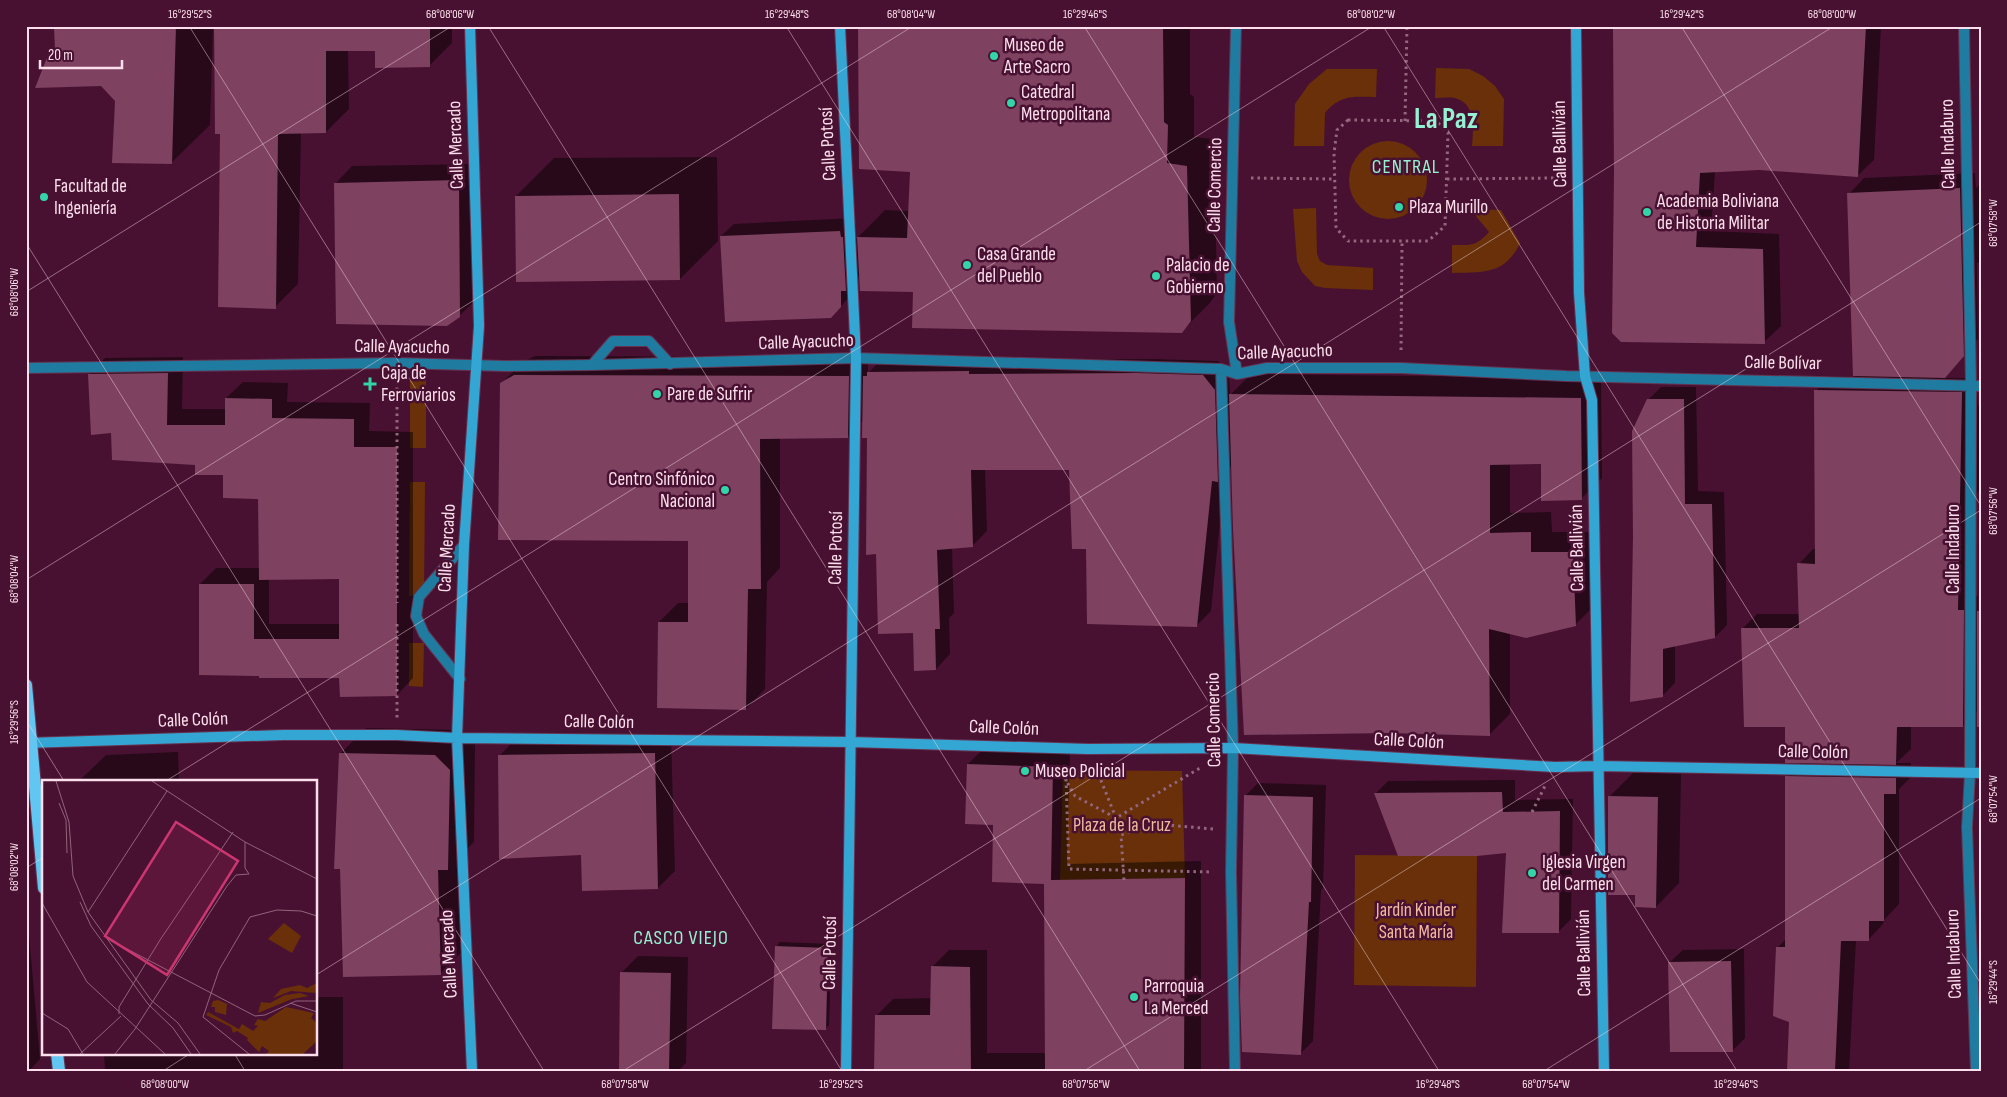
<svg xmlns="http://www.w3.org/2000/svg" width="2007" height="1097" font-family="'Sofia Sans Condensed',sans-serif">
	<rect width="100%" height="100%" fill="#491131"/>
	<!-- green -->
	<path fill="#693009" d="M1436 68 1469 69 1483 76 1495 86 1504 99 1503 146H1472C1473 130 1477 104 1455 98 1450 97 1441 98 1435 98Z
		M1327 69H1377L1376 97C1354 97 1341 94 1325 113L1324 146H1294L1295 104 1309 84Z
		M1349 180a39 39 0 1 1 78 0a39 39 0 1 1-78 0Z
		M1316 208 1317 254 1320 261 1327 265 1373 268V290L1325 288 1315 286 1302 272 1297 261 1293 209Z
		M1470 209 1501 210 1520 243C1505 275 1483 272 1452 273V245C1470 245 1476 247 1489 232Z
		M410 378H426V448H410Z
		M410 482H425L424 596H409Z
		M409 643H424L423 687 409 686Z
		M1063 770 1182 771 1185 878 1124 880H1060Z
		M1355 855 1477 856 1476 987 1354 985Z"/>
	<!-- shadow -->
	<path fill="#0007" fill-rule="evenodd" d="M55 26H213L210 125 171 163 117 100 101 85 51 51 56 46Z
		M215 26H452V43L429 66 376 49 348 50 349 109 326 132H301L298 284 275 307Z
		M859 26H1190V94L1194 97V137L1214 139 1217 293 1209 304 1182 331 914 291 860 275 853 281 854 292 831 317 721 236 734 224 853 218V224H856V239L885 210 910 211 912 170Z
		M1614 26H1881L1874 160 1857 176 1759 169 1715 171 1711 231 1779 234 1781 326 1764 342 1616 174Z
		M717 157 718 241 680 279 516 196 554 158Z
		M476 164 477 299 459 316 336 183 352 166Z
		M1975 173 1976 188 1981 183V263H1977L1978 339 1943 378H1976L1978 406 1981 403V507H1979V491L1974 496 1972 596H1978V612L1981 609V725L1978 710 1963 726H1911V749L1896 763H1911V777L1899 789V904L1884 920 1883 924 1868 940H1856L1849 1071H1788L1790 1022 1777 948 1786 939V777L1802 762 1742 629 1757 614H1800L1799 564 1813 549H1816V391L1830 376 1855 377 1849 194 1864 178Z
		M535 356 868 357V373L883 358 983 356V360L1153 359 1218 361 1229 375 1230 395 1251 374 1601 378 1602 478 1581 499 1542 462 1510 463V513L1551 512 1552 532H1593L1596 604 1575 625 1510 632V714L1489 735 1232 465 1225 472 1211 611 1196 626 1087 548 1070 468H985L987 531 972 546 952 547 954 613 949 618 950 654 936 669 914 632 877 553 868 437 863 421 847 437H780V568L767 582 765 689 746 709 659 622 678 603H689L690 540 502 383 521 363Z
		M183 357 182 409H226V398L243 382 288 383 287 402 370 403 369 431 413 432V678L397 695 341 677H260L200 584 216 568H260L259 498 225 474 112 432 89 375 105 358ZM269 578H340L341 624H269Z
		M1661 387H1696L1698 491 1724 492 1727 625 1715 637 1675 645V683L1662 696 1648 400Z
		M366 728 461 730 475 744 474 842 464 852 467 947 441 973 340 754Z
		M671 737 675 871 658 888 582 854 499 756 516 739Z
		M985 747 1070 750 1067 864 1201 861V1071H876V1016L893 999 932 998V967L949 950H987V1053H1046L1045 882 995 824 968 764Z
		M178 752 179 781H81V779L106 755Z
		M1633 773 1681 774 1679 883 1656 907 1636 894 1609 797Z
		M1515 780V800L1573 799 1571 919 1558 932 1507 852 1375 794 1388 781Z
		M1258 783 1326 785 1323 888 1321 890 1313 1041 1300 1054 1245 796Z
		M26 924H28L40 1059 29 1071H26Z
		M780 942 832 944 829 1025 825 1029 776 947Z
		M1744 949 1745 1038 1732 1051 1670 962 1683 950Z
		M638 956 688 957 686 1063 678 1071H620L621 973Z
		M316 997H343V1071H105L104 1053H316Z"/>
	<!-- building -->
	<path fill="#7e4160" d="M54 26H176L172 164 112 163 115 101 101 86 35 88 50 50 55 51Z
		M214 26H430V67L375 68V51H326V133L278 134 276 309 218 307 220 134H215Z
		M858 26H1163L1164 122 1168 125 1167 163 1187 166 1191 321 1182 333 912 328 913 292 860 291 857 237 907 238 910 172 859 169Z
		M1613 26H1866L1858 177 1759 170 1700 173 1696 247 1763 249 1765 344 1621 342 1612 333 1614 174Z
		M459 180 460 317 447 326 336 324 334 183Z
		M1960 188 1964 356 1945 378 1853 376 1847 193Z
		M679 194 680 280 516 282 515 196Z
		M840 231 841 237H843L846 291H841V307L831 318 725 322 720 236Z
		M969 371V374L1137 373 1203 375 1215 390 1218 482 1212 481 1197 627 1087 624 1086 549H1072L1069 470H971L973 547 937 550 940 629H935L936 670 914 671 913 633 878 634 876 554 866 555 867 438H862L863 376H867V372Z
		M168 373 167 425H225V398L272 399V418L354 419V447H397V696L340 697 339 678H259V676L199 675V584H254V639H339V579L259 580 258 499 223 498V475H195V465L112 460 111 433 91 435 88 374Z
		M514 375 849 376 848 438 760 439 761 589H748L746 710 657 708 658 622H688V541L498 540 500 383Z
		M1814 390 1962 392 1958 610H1964L1963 727H1897L1896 765 1785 763V727H1744L1741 628H1799L1797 563 1815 564Z
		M1229 394 1581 398 1582 500 1541 501V464L1490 465V533L1531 532V552H1573L1576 626 1526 638 1489 629 1490 736 1391 733 1244 735 1233 530Z
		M1647 399H1684L1685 504H1712L1715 638 1663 649V697L1630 702 1633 536 1632 431Z
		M1977 611H1981V727H1977Z
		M339 753 435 755 450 770 448 870H438L441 975 343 977 340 869H334Z
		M655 753 658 889 582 891 581 855 499 859 498 755Z
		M967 764 1053 767 1051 880 1185 878 1184 1071H1045L1044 884 992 882 993 825 965 824Z
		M1785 776 1896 778V794H1884V921H1869V941H1841L1835 1071H1787L1789 1022 1773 1016 1776 947H1785Z
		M1502 792 1503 812 1560 811 1559 933H1502L1506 853 1477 856H1398L1374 793Z
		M1244 795 1313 797 1311 902H1309L1301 1055 1242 1052 1240 997Z
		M1608 796 1658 797 1656 908 1635 907V895H1608Z
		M775 946 828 948 826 1030 772 1029Z
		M1731 961 1733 1052H1670L1668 962Z
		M931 966 970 967 971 1071H874L875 1015H930Z
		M620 972 671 973 669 1071H619Z"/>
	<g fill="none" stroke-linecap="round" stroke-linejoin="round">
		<!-- lane casing -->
		<g stroke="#66324f" stroke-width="12">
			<path id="lane" d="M592 365 613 341H649L670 364
				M460 679 424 634 416 616 419 597 464 545"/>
		</g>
		<!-- street casing -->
		<g stroke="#66324f" stroke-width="12">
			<path id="street" d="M1236 26 1229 322 1237 374
				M1964 26 1971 385 1970 773 1967 827 1976 1071
				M26 368 397 363 505 366 592 365 856 358 1221 369 1237 374 1267 368H1401L1566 376 1981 386
				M1221 369 1233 748 1231 872 1235 1071"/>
		</g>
		<!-- secondary casing -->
		<g stroke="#66324f" stroke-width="12">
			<path id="secondary" d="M470 26 479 326 464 545 457 738 472 1071
				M840 26 856 358 846 1071
				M1576 26 1579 293 1585 376 1592 400 1604 1071
				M26 743 283 735H397L457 738 851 742 1088 749 1233 748 1555 767 1598 766 1981 773"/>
		</g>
		<!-- primary casing -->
		<g stroke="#66324f" stroke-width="14">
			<path id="primary" d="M26 685 44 888
				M57 1053 59 1071"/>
		</g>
		<!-- path -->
		<path stroke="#94677f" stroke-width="3" stroke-dasharray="2.5 4" stroke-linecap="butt" d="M1348 120 1436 121 1448 133 1445 226 1428 241H1348L1336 228 1334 153 1337 130Z
			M1405 121 1407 26
			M1251 178 1335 179
			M1447 179 1558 178
			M1401 350 1402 241
			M397 381V603
			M397 624V718
			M1058 766 1075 796 1116 818 1200 768
			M1096 768 1116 818 1121 835
			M1066 779 1069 869 1213 872
			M1532 812 1545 786
			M1124 880 1121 835 1156 824 1213 829"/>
		<!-- lane -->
		<use href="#lane" stroke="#1f7b9f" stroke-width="10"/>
		<!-- street -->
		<use href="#street" stroke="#1f7b9f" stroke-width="10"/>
		<!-- secondary -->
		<use href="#secondary" stroke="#34a6d4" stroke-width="10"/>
		<!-- primary -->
		<use href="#primary" stroke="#62c6f2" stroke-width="12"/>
	</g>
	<!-- ticks -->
	<path fill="none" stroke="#fcdfec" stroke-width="1" stroke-opacity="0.45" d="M189 26 842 1071M488 26 1140 1071M786 26 1439 1071M1084 26 1737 1071M1383 26 1981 984M1681 26 1981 506M1979 26 1981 29M26 243 544 1071M26 292 452 26M26 580 913 26M26 720 64 781M166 781 1373 26M26 868 44 857M316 975 1834 26M234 1053 245 1071M163 1071 191 1053M623 1071 1981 222M1084 1071 1981 510M1544 1071 1981 798"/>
	<!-- markers -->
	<g fill="#33d4a8" stroke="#491131" stroke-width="2">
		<circle cx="994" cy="56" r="5"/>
		<circle cx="1011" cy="103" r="5"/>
		<circle cx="44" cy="197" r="5"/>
		<circle cx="1399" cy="207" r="5"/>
		<circle cx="1647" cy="212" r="5"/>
		<circle cx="967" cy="265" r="5"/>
		<circle cx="1156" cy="276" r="5"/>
		<path d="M367.5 376.5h5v5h5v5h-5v5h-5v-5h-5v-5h5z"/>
		<circle cx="657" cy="394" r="5"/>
		<circle cx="725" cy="490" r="5"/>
		<circle cx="1025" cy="771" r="5"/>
		<circle cx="1532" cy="873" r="5"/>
		<circle cx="1134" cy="997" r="5"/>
	</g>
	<g text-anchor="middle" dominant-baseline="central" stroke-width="5" stroke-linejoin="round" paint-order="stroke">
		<!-- poi labels -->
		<g font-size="19" fill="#fcdfec" stroke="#491131" text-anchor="start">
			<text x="1004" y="45">Museo de<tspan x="1004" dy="22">Arte Sacro</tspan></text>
			<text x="1021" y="92">Catedral<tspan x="1021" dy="22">Metropolitana</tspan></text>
			<text x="54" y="186">Facultad de<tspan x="54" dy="22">Ingeniería</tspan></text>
			<text x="1657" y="201">Academia Boliviana<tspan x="1657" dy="22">de Historia Militar</tspan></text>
			<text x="1409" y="207">Plaza Murillo</text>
			<text x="977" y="254">Casa Grande<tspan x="977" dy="22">del Pueblo</tspan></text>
			<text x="1166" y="265">Palacio de<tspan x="1166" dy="22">Gobierno</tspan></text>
			<text x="381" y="373">Caja de<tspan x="381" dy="22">Ferroviarios</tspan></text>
			<text x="667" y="394">Pare de Sufrir</text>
			<text x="715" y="479" text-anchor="end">Centro Sinfónico<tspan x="715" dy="22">Nacional</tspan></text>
			<text x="1035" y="771">Museo Policial</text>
			<text x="1542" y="862">Iglesia Virgen<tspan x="1542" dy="22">del Carmen</tspan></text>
			<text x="1144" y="986">Parroquia<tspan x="1144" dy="22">La Merced</tspan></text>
		</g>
		<!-- street labels -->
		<g font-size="19" fill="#fcdfec" stroke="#491131">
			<text transform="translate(828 144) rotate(-93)">Calle Potosí</text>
			<text transform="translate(1560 144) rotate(-91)">Calle Ballivián</text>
			<text transform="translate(1948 144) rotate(-91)">Calle Indaburo</text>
			<text transform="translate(456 145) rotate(-92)">Calle Mercado</text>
			<text transform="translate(1215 185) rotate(-89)">Calle Comercio</text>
			<text transform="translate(806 342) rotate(-2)">Calle Ayacucho</text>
			<text transform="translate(402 347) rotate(1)">Calle Ayacucho</text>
			<text transform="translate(1285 352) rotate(-2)">Calle Ayacucho</text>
			<text transform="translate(1783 363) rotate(1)">Calle Bolívar</text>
			<text transform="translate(447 548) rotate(-87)">Calle Mercado</text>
			<text transform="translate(836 548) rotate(-89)">Calle Potosí</text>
			<text transform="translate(1577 548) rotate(-91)">Calle Ballivián</text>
			<text transform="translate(1953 549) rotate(-90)">Calle Indaburo</text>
			<text transform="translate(193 720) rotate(-2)">Calle Colón</text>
			<text transform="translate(1214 720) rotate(-91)">Calle Comercio</text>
			<text transform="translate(599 722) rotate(1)">Calle Colón</text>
			<text transform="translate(1004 728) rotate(2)">Calle Colón</text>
			<text transform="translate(1409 741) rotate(3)">Calle Colón</text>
			<text transform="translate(1813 752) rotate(1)">Calle Colón</text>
			<text transform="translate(830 953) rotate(-89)">Calle Potosí</text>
			<text transform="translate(1584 953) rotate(-91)">Calle Ballivián</text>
			<text transform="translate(449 954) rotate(-93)">Calle Mercado</text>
			<text transform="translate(1954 954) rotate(-92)">Calle Indaburo</text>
		</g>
		<!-- park labels -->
		<g font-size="19" fill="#f1ba9c" stroke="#491131">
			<text x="1122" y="825">Plaza de la Cruz</text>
			<text x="1416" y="910">Jardín Kinder<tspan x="1416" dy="22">Santa María</tspan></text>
		</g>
		<!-- neighbourhood labels -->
		<g font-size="20" letter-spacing="1" fill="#95f1d1" stroke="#491131">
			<text x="1406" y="167">CENTRAL</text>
			<text x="681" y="938">CASCO VIEJO</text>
		</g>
		<!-- town labels -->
		<g font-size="29" font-weight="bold" fill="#95f1d1" stroke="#491131">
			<text x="1446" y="119">La Paz</text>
		</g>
	</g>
	<!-- overview -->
	<g transform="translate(42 780)">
		<rect width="275" height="275" fill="#491131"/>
		<path d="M242 143 259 156 250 173 226 159ZM275 203V213L249 211 231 218 239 209 258 205 265 208ZM258 213 267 216 250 219 216 233 219 222 228 223 243 215ZM176 220 185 224 184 235 173 232V227H169L171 221ZM244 227 272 233 269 238 275 243V261L261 274H224L227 271 220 266 217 272 205 260 206 258 195 251 191 253 189 247 164 235 166 232 197 249 200 244 211 251 216 246 212 245 216 239 223 241Z" fill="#693009"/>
		<path fill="none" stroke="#91637c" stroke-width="1" d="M14 1 27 42 31 96 46 132 109 220 136 243 158 274M110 1 203 62 275 99M17 23 24 40 25 73M38 122 49 146 106 224 131 248 149 274M0 123 45 202 123 274M46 132 125 11M66 159 213 236 223 235 254 221H275M248 223 275 232M0 233 26 249 41 274M77 234V227L118 160 191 52M38 274 79 236M73 274 93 249 185 106 194 95 207 94 203 88V62M207 274 161 237 177 190 208 137 235 130 259 131 275 136"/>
		<path fill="#cb3671" fill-opacity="0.15" stroke="#cb3671" stroke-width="2.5" d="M134 42 196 81 125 195 63 156Z"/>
		<rect width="275" height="275" fill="none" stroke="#fcdfec" stroke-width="2.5"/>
	</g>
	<!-- border -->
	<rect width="2007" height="1097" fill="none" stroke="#491131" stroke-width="55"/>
	<!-- scale -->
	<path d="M40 60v8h82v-8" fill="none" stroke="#fcdfec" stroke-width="2.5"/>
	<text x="48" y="60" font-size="15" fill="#fcdfec" stroke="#491131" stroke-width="4" paint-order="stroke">20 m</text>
	<rect x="28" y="28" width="1952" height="1042" fill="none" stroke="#fcdfec" stroke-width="2"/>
	<g font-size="12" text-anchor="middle" fill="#fcdfec">
		<text x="190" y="18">16°29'52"S</text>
		<text x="450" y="18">68°08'06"W</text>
		<text x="787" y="18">16°29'48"S</text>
		<text x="911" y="18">68°08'04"W</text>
		<text x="1085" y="18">16°29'46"S</text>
		<text x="1371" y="18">68°08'02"W</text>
		<text x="1682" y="18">16°29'42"S</text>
		<text x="1832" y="18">68°08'00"W</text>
		<text transform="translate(1993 223) rotate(-90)" y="4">68°07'58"W</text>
		<text transform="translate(14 292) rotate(-90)" y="4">68°08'06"W</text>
		<text transform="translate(1993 511) rotate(-90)" y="4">68°07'56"W</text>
		<text transform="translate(14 579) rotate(-90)" y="4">68°08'04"W</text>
		<text transform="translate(14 722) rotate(-90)" y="4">16°29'56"S</text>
		<text transform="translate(1993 799) rotate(-90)" y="4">68°07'54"W</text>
		<text transform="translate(14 867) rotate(-90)" y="4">68°08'02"W</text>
		<text transform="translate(1993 982) rotate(-90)" y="4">16°29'44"S</text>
		<text x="165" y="1088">68°08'00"W</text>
		<text x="625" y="1088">68°07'58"W</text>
		<text x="841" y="1088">16°29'52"S</text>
		<text x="1086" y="1088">68°07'56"W</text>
		<text x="1438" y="1088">16°29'48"S</text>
		<text x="1546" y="1088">68°07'54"W</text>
		<text x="1736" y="1088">16°29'46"S</text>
	</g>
</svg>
